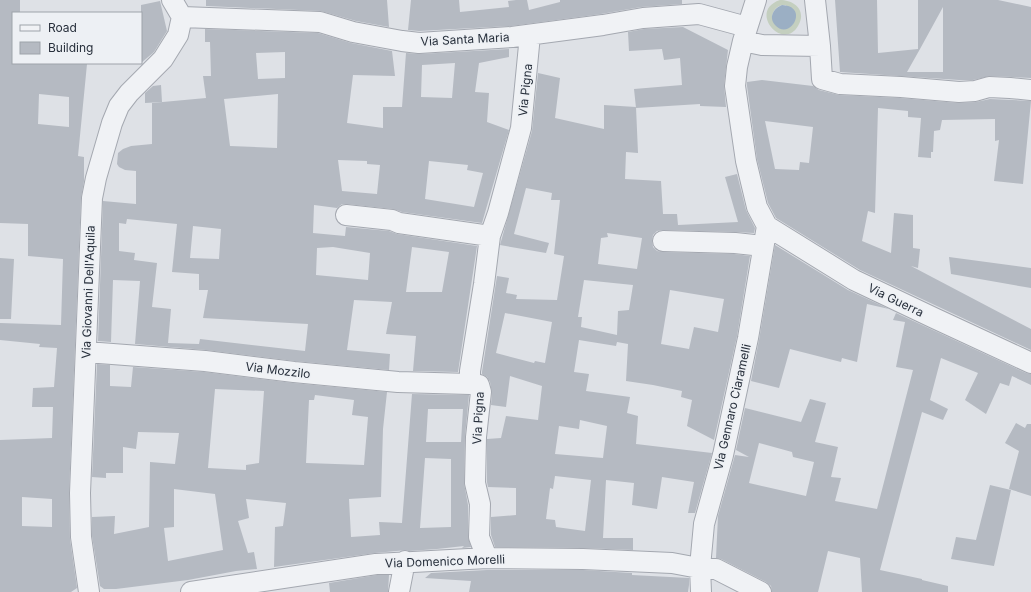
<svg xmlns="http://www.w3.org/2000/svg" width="1031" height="592" font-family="Inter,sans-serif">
	<rect width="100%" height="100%" fill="#dee1e6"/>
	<!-- green -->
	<path fill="#c4cfbf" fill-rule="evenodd" d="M780 0C795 0 807 11 798 26 783 52 747 11 780 0ZM782 5H786L793 25 772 19C772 12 775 7 782 5Z"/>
	<!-- water -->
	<path fill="#9bafc4" d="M782 5C810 6 790 42 775 25 768 17 774 8 782 5Z"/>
	<!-- building -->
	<path fill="#b5bac2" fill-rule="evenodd" d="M0 0H20V13H13V63L87 64 78 156 84 157V181L81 198 69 493 70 539 77 588 71 592H0V440L52 438 53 407H32L33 388 54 387 57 348 39 347 40 344 0 340V323L61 325 63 259 28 256V224L0 223ZM39 94 69 97V127L38 124ZM22 497 52 499V527L22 526Z
		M206 0H387L389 27 356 21 321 11 206 6Z
		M411 0H459L460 12 509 7 508 1 516 0H527L529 10 560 2V0H682V4L641 7 601 14 511 26 419 31 408 30Z
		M835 0H877L878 53 918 49V0H998L1031 7V78L990 76 973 80H959L840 72ZM943 7V72H907L920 49Z
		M160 1 167 31 154 52 141 63V5Z
		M683 27 728 50 724 85 726 107 700 106V104L636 108 634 89 682 85 680 58 664 60 662 49 629 51 628 32 644 29Z
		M205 29 318 33 351 43 392 51 395 76 353 75 347 123 383 128V107H402L406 53 420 54 509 49V57L479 63 475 92 489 93 487 122 509 130 482 223 402 212 393 209 347 204H342L337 208 314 205 313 233 345 236 346 227 389 231 397 234 477 246 458 372 413 371 416 336 386 334 392 302 354 300 347 350 390 354 389 370 295 361 206 350 135 344 140 281 113 280 111 342 98 341 103 201 136 204V171L125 170 119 167 117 164 118 153 123 149 131 146 152 144V103L206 98 203 76H211L210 42H205ZM285 52V78L258 79 256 53ZM455 63 452 98 421 97 422 65ZM278 94 277 148 230 146 224 99ZM338 160 367 161V164L380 165 377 194 342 191ZM429 161 468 165 467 170 483 173 474 207 425 199ZM127 219 177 224 172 272 199 274V290H208L203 318 308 324 305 351 200 339 199 344 168 343 171 309 152 307 157 263 134 260 135 253 119 251V223L126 224ZM193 226 221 229 219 259 190 258ZM333 247 370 253 368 280 316 275 317 248ZM412 247 449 252 442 292H406Z
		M538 73 560 78 555 118 604 129V105L636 107 638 153 626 152 625 179 661 181 663 214H677L678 225 738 222 725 177 737 174 746 210 755 228 754 233 735 232 663 230 657 231 653 235 652 240 653 247 657 251 663 252 734 254 750 256 737 336 714 440 687 426 692 400 681 397 682 391 653 385 626 381 628 344 617 342 616 346 579 340 574 372 589 374 586 391 630 397 627 413 638 416 636 444 712 453 695 513H688L694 482 662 477 657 509 632 505 634 483 606 480 603 538H633V550L583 548 495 547 491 535V517L516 515V488L488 487 487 482V439L501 438 506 416 538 420 542 386 510 376 506 407 491 405 492 393 490 382 487 377 482 374V372L497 276 509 278 506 293 517 295 516 299 557 300 564 256 554 254 560 200H551L552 193 526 188 514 234 549 243 546 253 500 245 532 131ZM607 233 642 238 637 269 598 264 601 238 608 237ZM584 280 633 285 629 310 618 311 617 335 581 327 582 317H578ZM670 290 724 299 718 332 694 327 689 349 661 344ZM505 313 552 322 545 363 535 361 534 363 496 353ZM580 420 607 426 603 458 555 454 559 426 579 429ZM555 476 591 480 585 531 556 527 555 520 546 519 550 488 553 489Z
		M762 80 813 86 819 90 839 95 900 98 958 103 976 102 990 99 1031 101 1023 184 994 181 999 140 995 141V119L942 120 940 130 934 131 933 152H931V158L918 157 921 118 908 117V111L878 108 875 213 868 211 862 241 891 253 894 213 913 215V248L920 249 918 268 911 266 1031 329V350L860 270 776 218 768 203 757 159 747 86V82ZM765 121 813 127 809 163 800 162 799 170 775 169Z
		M161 85 162 102 145 103V93L153 86Z
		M775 245 848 290 889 309 867 304 857 362 842 358 841 362 790 349 779 388 751 381 759 340Z
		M949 257 1031 268V288L951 274Z
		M0 258 14 259 11 319H0Z
		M896 313 1026 373 1031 374V385L1012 376 1009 386 1000 383 986 414 965 400 978 373 941 358 930 400 948 409 943 420 922 412 880 570 922 579V580L948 586V592H862L860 558 828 551 818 592H772L771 586 766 582 721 559 716 558 718 516 735 455 749 457 736 450 745 408 801 422 810 399 826 403 815 442 838 447 831 477 841 478 835 501 877 509 913 370 896 367 905 322 893 320ZM759 443 792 452 793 457 814 462 806 496 749 483Z
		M97 364 110 365V386L131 387 133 367 204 372 293 383 387 392 383 429 381 497 349 499 351 537 380 535 379 522 402 523 412 394 469 395 465 436 464 483 468 505V537L471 547 462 548 464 546 437 549 409 551 407 550 375 553 274 567 275 527 283 526 286 503 246 499 249 518 238 521 248 553 254 552 257 569 236 571 188 580 116 589H104L100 586 92 536V517L115 516 114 534 149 527 150 462 175 464 179 433 138 432 136 449 123 447V473H106V478L92 477ZM215 389 264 391 259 463 246 465V470L208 468ZM315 395 354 400 352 415 368 417 364 465 306 463 309 400H314ZM428 409H463L461 442H426ZM425 458 451 459V527L420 528ZM174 489 215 494 223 550 168 561 164 528 174 527Z
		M1016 423 1025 428 1027 424H1031V496L1009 489 1019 451 1005 443Z
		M990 485 1011 490 994 566 951 559 956 537 976 540Z
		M487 570H583L632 573V575L689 578V585L688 592H469L471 581 425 578 431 573Z
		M377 575H389L388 592H330L329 583Z"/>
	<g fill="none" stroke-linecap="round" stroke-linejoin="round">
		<!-- minor casing -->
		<g stroke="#a4a8b0" stroke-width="22">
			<path id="minor" d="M172 0 182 17
				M182 17 320 22 353 32 402 41 419 43 512 37 603 25 643 18 699 14 747 27
				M743 41 762 45 820 46 815 0
				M820 46 822 79 840 84 901 87 959 92 975 91 989 87 1010 88 1031 90
				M346 215 392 220 399 223 490 236
				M767 226 854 280 934 318 1031 363
				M663 241 735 243 763 246
				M86 352 205 361 294 372 398 382 470 384
				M487 558 479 537 480 504 475 483 476 437 481 392 479 385 470 384V371L484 284 490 236 498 213 521 128 530 35
				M89 592 81 537 80 493 92 198 96 178 112 123 119 106 129 93 163 59 178 35 182 17
				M191 592 376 564 487 558 583 559 672 563 704 569H716L761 592
				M399 592 405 561
				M701 592 700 567 704 524 723 455 748 338 767 226 757 207 746 161 735 86 737 67 743 41 756 0"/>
		</g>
		<!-- minor -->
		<use href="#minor" stroke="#f0f2f5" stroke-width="20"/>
	</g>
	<g text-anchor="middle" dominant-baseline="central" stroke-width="3" stroke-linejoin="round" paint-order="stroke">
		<!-- street labels -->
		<g font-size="12" fill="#28303c" stroke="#edf0f4">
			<text transform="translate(465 39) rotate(-3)">Via Santa Maria</text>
			<text transform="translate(525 90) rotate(-84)">Via Pigna</text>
			<text transform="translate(88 292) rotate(-88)">Via Giovanni Dell'Aquila</text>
			<text transform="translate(896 300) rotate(26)">Via Guerra</text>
			<text transform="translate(278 370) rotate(7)">Via Mozzilo</text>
			<text transform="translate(732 407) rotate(-77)">Via Gennaro Ciaramelli</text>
			<text transform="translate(478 418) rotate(-87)">Via Pigna</text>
			<text transform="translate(445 561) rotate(-2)">Via Domenico Morelli</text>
		</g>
	</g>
	<!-- legend -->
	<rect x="12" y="12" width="130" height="52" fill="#edf0f4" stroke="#9ea3aa"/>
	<rect x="20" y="25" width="20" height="6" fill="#f0f2f5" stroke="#9ea3aa"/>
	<text x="48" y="32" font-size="12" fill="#28303c">Road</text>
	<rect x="20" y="42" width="20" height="12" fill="#b5bac2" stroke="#9ea3aa"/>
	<text x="48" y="52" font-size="12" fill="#28303c">Building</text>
</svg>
